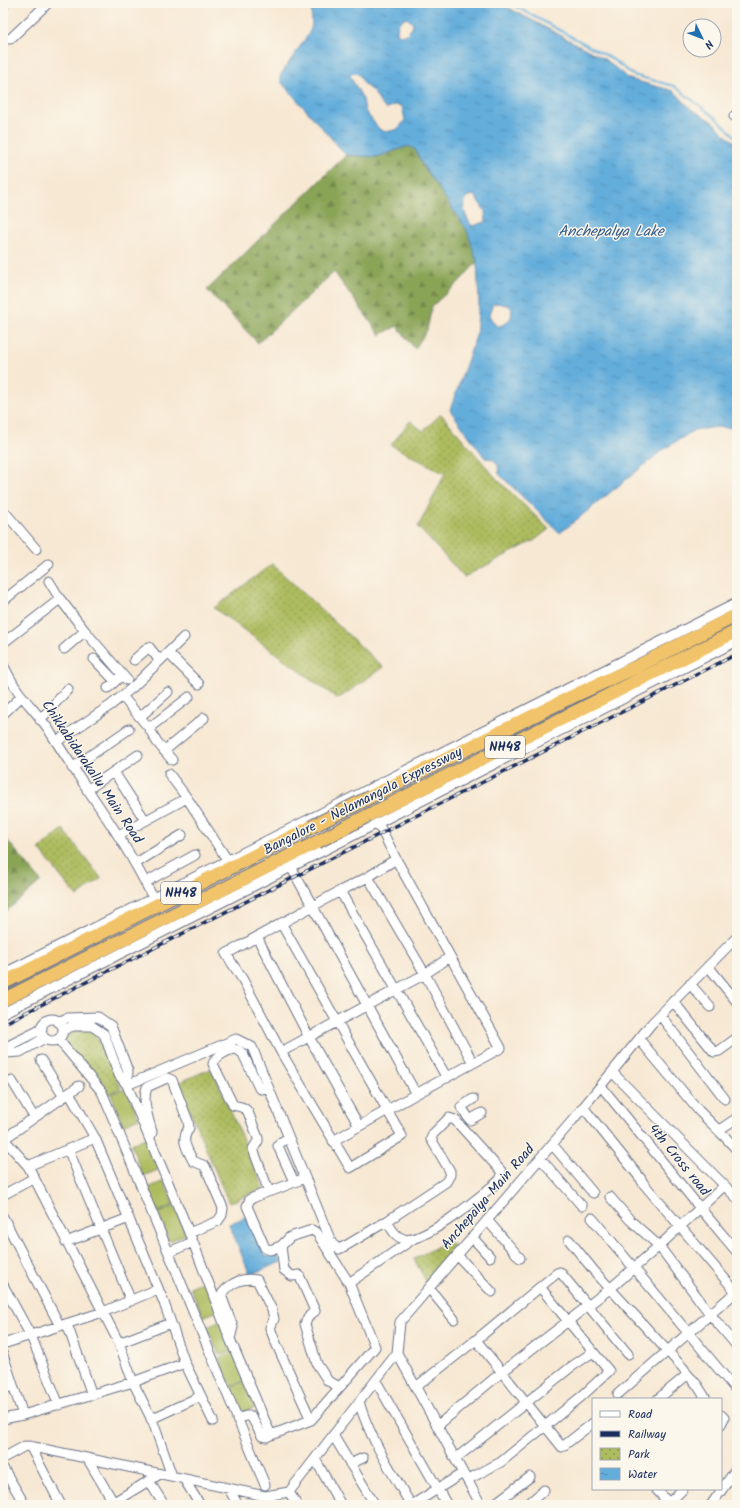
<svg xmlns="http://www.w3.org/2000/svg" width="740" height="1508" font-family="Kalam,sans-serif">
	<defs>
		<pattern id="forest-firs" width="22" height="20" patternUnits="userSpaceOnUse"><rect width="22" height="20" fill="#8aa456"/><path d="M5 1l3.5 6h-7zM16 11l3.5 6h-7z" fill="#70864a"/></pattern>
		<pattern id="park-dots" width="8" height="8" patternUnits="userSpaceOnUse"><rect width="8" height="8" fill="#adbc5f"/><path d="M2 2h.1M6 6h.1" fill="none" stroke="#8c9952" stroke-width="1.8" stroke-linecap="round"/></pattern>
		<pattern id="water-ripples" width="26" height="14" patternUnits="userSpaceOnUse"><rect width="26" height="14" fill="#63addb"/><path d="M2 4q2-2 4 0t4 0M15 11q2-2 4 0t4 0" fill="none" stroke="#518db5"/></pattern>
	</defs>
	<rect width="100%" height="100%" fill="#fbf7ec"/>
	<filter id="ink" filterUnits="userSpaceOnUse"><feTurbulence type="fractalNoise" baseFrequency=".025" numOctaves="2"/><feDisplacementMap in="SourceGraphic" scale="8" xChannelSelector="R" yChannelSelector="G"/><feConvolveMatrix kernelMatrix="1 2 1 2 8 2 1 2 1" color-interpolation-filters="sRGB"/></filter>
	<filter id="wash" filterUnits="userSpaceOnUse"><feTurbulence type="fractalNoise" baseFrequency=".012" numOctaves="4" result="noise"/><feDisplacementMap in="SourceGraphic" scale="16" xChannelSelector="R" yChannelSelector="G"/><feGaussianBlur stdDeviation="0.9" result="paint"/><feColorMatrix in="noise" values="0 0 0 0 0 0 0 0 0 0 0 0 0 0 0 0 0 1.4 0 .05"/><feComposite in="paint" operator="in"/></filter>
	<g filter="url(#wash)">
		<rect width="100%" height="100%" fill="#f7e8d3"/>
		<!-- forest -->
		<path fill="url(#forest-firs)" stroke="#526a5a" d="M408 146 415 149 422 164 467 230 477 262 459 282 432 306 427 330 415 349 397 326 380 335 334 272 258 343 207 290 346 155 377 157Z
			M3 835 41 881 3 914Z"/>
		<!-- park -->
		<path fill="url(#park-dots)" stroke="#64765e" d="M441 414 496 478 549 529 535 540 464 577 418 527 445 474 391 445 410 421 423 431Z
			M272 564 383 667 338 699 214 608Z
			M63 829 101 878 77 897 39 849Z
			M79 1030 91 1031 97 1037 121 1088 107 1095 60 1039Z
			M212 1068 264 1188 229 1203 178 1083Z
			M448 1241 458 1249 428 1285 414 1259Z"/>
		<!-- pitch -->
		<path fill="#adbc5f" stroke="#64765e" d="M126 1088 139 1118 123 1125 111 1094Z
			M145 1138 158 1170 143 1176 131 1144Z
			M164 1181 174 1205 158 1212 148 1188Z
			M175 1206 186 1234 169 1241 158 1213Z
			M206 1280 218 1311 203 1317 190 1287Z
			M221 1321 233 1350 219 1355 207 1327Z
			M233 1352 245 1380 231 1386 219 1358Z
			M245 1381 256 1407 241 1413 231 1387Z"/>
		<!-- water -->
		<path fill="url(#water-ripples)" stroke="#3f6e9c" fill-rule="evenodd" d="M311 3H502L507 7 603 58 629 79 674 91 691 109 713 122 729 138 737 143V428L718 427 694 430 663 450 560 533 499 474 498 465 493 459 485 458 450 410 476 336 479 302 477 262 467 230 422 164 415 149 408 146 377 157 346 155 282 83 280 76 309 33 312 26ZM407 18 413 24 412 28 407 34 400 35 397 32 398 24 403 19ZM353 73C361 73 360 78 364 83 366 87 371 89 374 93 378 98 380 105 386 109L394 105 402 106 405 120 398 129 386 132 379 129 365 111 363 99 350 76ZM474 195 485 211 486 222 472 226C465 216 462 209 466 197ZM498 303 510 306 512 310 511 318C499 329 497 329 489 315L493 304Z
			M248 1216 266 1257 277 1253 281 1262 250 1275 229 1224Z"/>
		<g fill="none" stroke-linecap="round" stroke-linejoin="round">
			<!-- stream -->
			<path stroke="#63addb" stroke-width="2" d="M512 3 515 6 611 58 633 75 674 86 716 118 737 138"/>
		</g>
	</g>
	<g filter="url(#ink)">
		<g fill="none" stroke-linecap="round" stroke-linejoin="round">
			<!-- minor casing -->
			<g stroke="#687087" stroke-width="11">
				<path id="minor" d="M3 5 5 3
					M3 39H10L48 3
					M734 116 737 114
					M3 510 36 549
					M49 581 60 599
					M3 601 49 564
					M3 643 60 599 85 631 127 680
					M64 649 85 631
					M168 653 199 684
					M94 659 115 681
					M134 660 149 647 160 661
					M3 665C8 674 12 683 18 691 29 706 43 719 52 735 86 790 125 839 153 898
					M108 688 120 677
					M122 696 149 728 157 742 172 760
					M3 714 22 696
					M140 717 168 692
					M40 720 68 689
					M149 728 189 697
					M56 742 111 705 133 687 184 637
					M164 751 204 718
					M72 768 129 729
					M114 772 145 820
					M169 774 187 798
					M87 790 138 755
					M119 835 187 798 228 861
					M136 863 182 835
					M291 867 416 1094
					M368 877 425 974 473 1063
					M146 882 195 855
					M340 891 447 1078
					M281 923 402 1136 350 1168 281 1052 243 980 226 954 340 891 368 877 396 859
					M257 937 309 1037 359 1126
					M708 966 737 1002
					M3 974 737 603
					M690 984 710 1007
					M673 1001 714 1052 719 1051 737 1038
					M3 1013 737 641
					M660 1015 725 1099
					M41 1030a11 11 0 1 1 22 0a11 11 0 1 1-22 0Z
					M58 1022 67 1018 98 1017 111 1026 128 1071 127 1085
					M63 1030 73 1026H92L104 1034 119 1075 127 1085 193 1242 230 1339 271 1435 311 1420 375 1347 349 1283 317 1233 312 1230 290 1237 281 1246 284 1270 292 1276 299 1275 315 1311 308 1317 305 1324 317 1364 328 1381 340 1387
					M58 1039 102 1092 265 1485
					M639 1039 699 1111 726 1138 737 1150
					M4 1048 42 1029
					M281 1052 425 974 450 957
					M3 1056 6 1053 20 1052 45 1038
					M41 1060 64 1097
					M612 1072 737 1198
					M12 1081 34 1117
					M127 1085 236 1039 252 1047 332 1244 339 1249 347 1245 387 1221C391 1228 395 1237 404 1239 422 1244 476 1200 490 1188 496 1183 504 1179 501 1171L455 1120 449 1118 433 1134 431 1139 450 1171V1175L446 1182 387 1221
					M601 1086 700 1208 737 1252
					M268 1088 261 1089 259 1088 243 1054C241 1052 238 1049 234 1049 227 1050 215 1057 213 1064L233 1105C239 1107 244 1106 248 1112L258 1138V1141L253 1149 268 1189 272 1191 305 1178
					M69 1093 95 1138 163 1300 185 1363 213 1421
					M473 1099 461 1107 470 1120 482 1113
					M583 1107 641 1179 643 1183 737 1293
					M719 1130 737 1118
					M151 1135 152 1132C148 1117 142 1102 147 1087L167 1078 172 1080 188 1121 189 1128C180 1141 187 1148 193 1161L205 1166 223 1208 222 1215 218 1221 189 1233
					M3 1138 28 1166 103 1312 119 1343 133 1382 153 1422 172 1476
					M289 1138 281 1142 278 1146 294 1182
					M4 1139 79 1086
					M333 1141 416 1094 501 1048 396 859 378 823
					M552 1144 593 1193
					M68 1149 131 1301
					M540 1158 582 1206
					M28 1166 95 1138
					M270 1191 250 1199 247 1206 265 1248 270 1250 281 1246
					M3 1195 34 1178
					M610 1197 630 1220 659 1246 710 1314 737 1346
					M3 1217 60 1326
					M592 1218 737 1391
					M487 1220 520 1258
					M472 1237 490 1257
					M569 1240 595 1272 684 1369C686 1374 689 1376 693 1380 698 1385 702 1393 706 1399
					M66 1242 129 1218
					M169 1252 193 1242
					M457 1255 492 1292
					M349 1283 413 1239
					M3 1285 31 1336 59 1405
					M429 1288 454 1319
					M67 1324 92 1395
					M230 1339 233 1327 221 1295C231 1282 242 1277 257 1280L272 1310 274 1319 270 1328 275 1341 311 1420
					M476 1340 557 1273 560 1272 628 1354
					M119 1343 171 1323
					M3 1344 103 1312 158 1289
					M397 1353 463 1473 412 1505
					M3 1355 23 1415
					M376 1381 447 1505
					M416 1387 476 1340 562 1447 593 1423
					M3 1389 13 1386
					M618 1394 737 1291
					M658 1399 687 1375
					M359 1402C370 1439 392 1472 411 1505
					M721 1415 724 1418 721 1424
					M3 1419 23 1415 133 1382 185 1363
					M151 1419 201 1396
					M237 1419 246 1416H251L262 1436 267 1437
					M437 1426 502 1372 611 1288 659 1246 724 1186
					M333 1435 375 1505
					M30 1446 61 1505
					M3 1458 25 1446 34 1447 265 1496 289 1492
					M87 1458 115 1505
					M315 1459 341 1505
					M455 1459 571 1367 593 1352
					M350 1464 363 1458
					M3 1468 25 1505
					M465 1476 481 1505
					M184 1479 200 1505
					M467 1480 501 1462 582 1396 609 1371 540 1287
					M149 1481 164 1505
					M723 1488 736 1469
					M229 1489 238 1505
					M656 1489 666 1500 674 1505
					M289 1492 397 1353 400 1322 572 1121 652 1023 737 937
					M289 1492 297 1505
					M670 1502 683 1489
					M109 1505 160 1474
					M493 1505 530 1477
					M527 1505 544 1490
					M711 1505 723 1488 721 1487"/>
			</g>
			<!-- highway casing -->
			<g stroke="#687087" stroke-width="15">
				<path id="highway" d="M370 797 567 699 638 666 737 615
					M369 815 737 631
					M3 983 311 827
					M3 1000 317 842"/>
			</g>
			<!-- minor -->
			<use href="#minor" stroke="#fff" stroke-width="9"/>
			<!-- highway -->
			<use href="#highway" stroke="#f1c36a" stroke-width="13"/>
			<!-- rail casing -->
			<g stroke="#1b2f5e" stroke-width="3.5">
				<path id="rail" d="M3 1024 737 654"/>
			</g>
			<!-- rail -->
			<use href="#rail" stroke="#fbf7ec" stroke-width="2" stroke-dasharray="6" stroke-linecap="butt"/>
			<!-- highway-bridge casing -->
			<g stroke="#687087" stroke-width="15" stroke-linecap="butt">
				<path id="highway-bridge" d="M311 827 370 797
					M317 842 369 815"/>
			</g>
			<!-- highway-bridge -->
			<use href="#highway-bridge" stroke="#f1c36a" stroke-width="13"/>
		</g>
	</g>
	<g text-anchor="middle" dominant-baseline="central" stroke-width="3" stroke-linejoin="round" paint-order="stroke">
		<!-- shield labels -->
		<g fill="#fbf7ec" stroke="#5e6b89" stroke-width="1">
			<rect x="485" y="736" width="40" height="22" rx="3"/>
			<rect x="161" y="882" width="40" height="22" rx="3"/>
		</g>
		<g font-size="13" font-weight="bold" fill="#1b2f5e">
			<text x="505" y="747">NH48</text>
			<text x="181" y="893">NH48</text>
		</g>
		<!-- street labels -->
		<g font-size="14" fill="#1b2f5e" stroke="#fbf7ec">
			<text transform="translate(92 772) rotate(56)">Chikkabidarakallu Main Road</text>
			<text transform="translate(363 801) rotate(-27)">Bangalore - Nelamangala Expressway</text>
			<text transform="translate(679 1160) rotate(51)">4th Cross road</text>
			<text transform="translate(488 1197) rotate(-49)">Anchepalya Main Road</text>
		</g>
		<!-- water labels -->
		<g font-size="15" font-style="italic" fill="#345b8a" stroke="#fbf7ec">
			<text x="611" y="232">Anchepalya Lake</text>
		</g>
	</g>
	<!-- margin -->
	<rect width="740" height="1508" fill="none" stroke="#fbf7ec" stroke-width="16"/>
	<!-- legend -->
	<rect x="592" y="1398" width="130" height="92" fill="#fbf7ec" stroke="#a1a7b3"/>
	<rect x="600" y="1411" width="20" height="6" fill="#ffffff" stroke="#a1a7b3"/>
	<text x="628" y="1418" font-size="12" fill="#1b2f5e">Road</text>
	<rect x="600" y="1431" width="20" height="6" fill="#1b2f5e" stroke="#a1a7b3"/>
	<text x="628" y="1438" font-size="12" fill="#1b2f5e">Railway</text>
	<rect x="600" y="1448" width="20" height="12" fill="url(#park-dots)" stroke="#a1a7b3"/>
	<text x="628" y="1458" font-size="12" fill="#1b2f5e">Park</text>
	<rect x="600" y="1468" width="20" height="12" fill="url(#water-ripples)" stroke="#a1a7b3"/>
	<text x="628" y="1478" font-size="12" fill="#1b2f5e">Water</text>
	<!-- north arrow -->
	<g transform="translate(702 38) rotate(133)"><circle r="19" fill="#fbf7ec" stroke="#a1a7b3"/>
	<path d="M0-3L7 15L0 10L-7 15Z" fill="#1f6fb2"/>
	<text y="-6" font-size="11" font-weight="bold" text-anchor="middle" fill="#1b2f5e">N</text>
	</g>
</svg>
